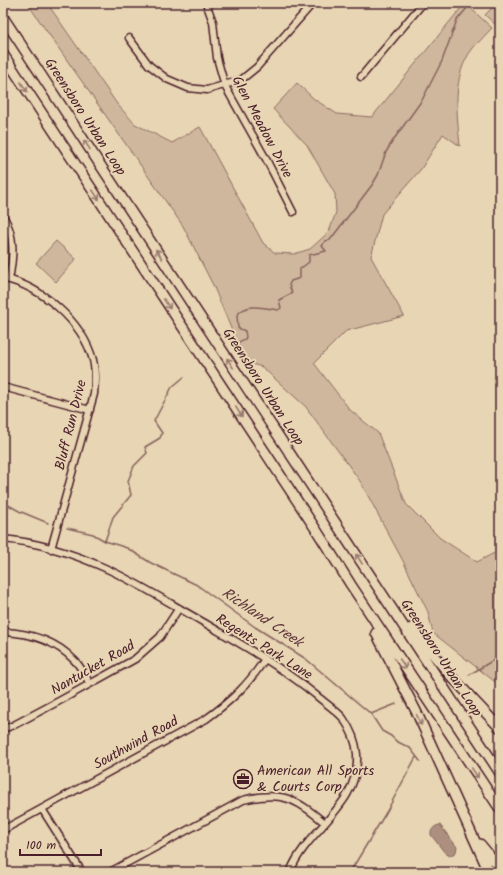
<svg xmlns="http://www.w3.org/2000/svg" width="503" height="875" font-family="Kalam,sans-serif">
	<rect width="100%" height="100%" fill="#e8d5b3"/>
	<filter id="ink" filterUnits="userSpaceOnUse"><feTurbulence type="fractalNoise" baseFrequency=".025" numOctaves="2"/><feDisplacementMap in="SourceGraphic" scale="8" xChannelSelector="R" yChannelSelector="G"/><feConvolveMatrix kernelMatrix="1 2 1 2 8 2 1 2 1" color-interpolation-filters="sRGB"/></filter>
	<g filter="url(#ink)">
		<!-- green -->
		<path fill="#cfb79d" stroke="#8c6b64" d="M27 3H47L117 104 135 124 172 143 200 127 263 243 275 253 294 254 310 249 329 232 336 212 335 194 307 145 273 109 297 83 314 99 337 114 372 117 465 3 492 28C486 35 479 41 473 48 451 76 457 114 460 146L443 134 421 169 382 214 371 257 404 316 346 331 314 363 350 410 378 433 406 504 440 538 477 562 500 550V681L499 685 433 633 428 612 402 559 360 481 306 407 262 367 245 362 213 285 183 226Z
			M497 3H500V21L496 25 485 15Z
			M56 241 76 259 56 282 36 263Z"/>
		<!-- water -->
		<path fill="#ac8f7f" stroke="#85625d" d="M440 825 457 847 456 852 450 856 445 853 431 835C430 830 435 825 440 825Z"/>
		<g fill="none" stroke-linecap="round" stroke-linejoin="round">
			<!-- stream -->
			<path stroke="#85625d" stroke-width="1.5" d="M239 342 245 339 246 337 245 331 238 328 237 315C247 302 264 308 278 310L281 308 279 300 292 293 289 285 291 281 300 278V269L309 262V255L326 251 322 246 325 241 330 240 372 185 378 175 386 152 394 139 422 100 442 61 457 20 467 8
				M3 502 19 511 48 523
				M67 528 93 534 105 541 127 548 151 563 197 585 255 627 306 659 371 714 382 731 391 736 396 741 410 748 420 761
				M105 541 113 517 131 495 128 481 134 466 147 453 145 447 160 438 162 433 154 421 172 387 184 377
				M500 648V651
				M469 675 500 656
				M371 714 396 704
				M350 872 387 811 416 757"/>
			<!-- minor casing -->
			<g stroke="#4a1f2b" stroke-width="9">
				<path id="minor" d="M206 3 213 22 217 58 225 86 266 159 293 212
					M129 38 149 65 167 79 188 88 207 90 241 80 257 67 313 3
					M361 77 423 3
					M3 216C16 236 13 258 9 280
					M3 278C42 287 82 321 93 360 96 372 95 382 94 394L51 549
					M3 387 90 410
					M3 539C36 542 74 554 105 568 138 583 171 604 203 622 242 645 282 667 317 696 325 703 336 710 343 718 350 728 356 741 357 754 360 807 308 827 290 872
					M3 632C30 633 55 640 74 660 81 666 85 676 90 684
					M3 729 14 725 61 700 135 659 160 637 179 608
					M42 809 82 872
					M3 830 206 719C231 701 248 685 265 659
					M110 872 243 800C282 790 296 799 325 823"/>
			</g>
			<!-- highway casing -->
			<g stroke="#4a1f2b" stroke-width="12">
				<path id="highway" d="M3 17 500 773
					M3 54 317 531 351 585 500 809
					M411 628 450 675 500 728
					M376 633 416 711 489 872
					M480 844 500 868"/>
			</g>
			<!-- minor -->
			<use href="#minor" stroke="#e8d5b3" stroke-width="6"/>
			<!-- highway -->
			<use href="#highway" stroke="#e8d5b3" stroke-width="9"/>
		</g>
		<!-- one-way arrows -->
		<defs><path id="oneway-shaft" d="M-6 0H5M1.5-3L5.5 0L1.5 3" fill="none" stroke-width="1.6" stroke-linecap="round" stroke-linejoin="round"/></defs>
		<g stroke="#997a6f">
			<use href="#oneway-shaft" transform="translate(24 87) rotate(57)"/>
			<use href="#oneway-shaft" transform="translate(87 145) rotate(-123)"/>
			<use href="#oneway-shaft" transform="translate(96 195) rotate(57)"/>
			<use href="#oneway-shaft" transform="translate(159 254) rotate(-123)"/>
			<use href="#oneway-shaft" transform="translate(167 304) rotate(57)"/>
			<use href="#oneway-shaft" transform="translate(230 363) rotate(-123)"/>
			<use href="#oneway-shaft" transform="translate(239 412) rotate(57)"/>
			<use href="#oneway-shaft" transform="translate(359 559) rotate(-123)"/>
			<use href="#oneway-shaft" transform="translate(403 664) rotate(56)"/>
			<use href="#oneway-shaft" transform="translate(419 720) rotate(66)"/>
			<use href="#oneway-shaft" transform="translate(475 773) rotate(56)"/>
		</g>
	</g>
	<!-- icons -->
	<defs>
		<g id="office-ring" transform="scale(1)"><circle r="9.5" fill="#e8d5b3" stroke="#4a1f2b" stroke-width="1.5"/><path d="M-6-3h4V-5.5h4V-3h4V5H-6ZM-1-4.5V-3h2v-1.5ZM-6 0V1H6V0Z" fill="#4a1f2b"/></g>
	</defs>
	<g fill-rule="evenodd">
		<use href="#office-ring" x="243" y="779"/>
	</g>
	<g text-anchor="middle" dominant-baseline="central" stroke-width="4" stroke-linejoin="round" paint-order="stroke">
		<!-- street labels -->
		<g font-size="14" fill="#4a1f2b" stroke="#e8d5b3">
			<text transform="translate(85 117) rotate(57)">Greensboro Urban Loop</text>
			<text transform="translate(262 127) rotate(62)">Glen Meadow Drive</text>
			<text transform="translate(263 387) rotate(57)">Greensboro Urban Loop</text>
			<text transform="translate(71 425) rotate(-76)">Bluff Run Drive</text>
			<text transform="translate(264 647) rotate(32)">Regents Park Lane</text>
			<text transform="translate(441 658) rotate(57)">Greensboro Urban Loop</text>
			<text transform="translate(93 668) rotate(-30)">Nantucket Road</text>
			<text transform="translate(136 743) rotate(-29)">Southwind Road</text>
		</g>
		<!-- poi labels -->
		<g font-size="14" fill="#4a1f2b" stroke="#e8d5b3" text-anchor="start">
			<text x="257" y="771">American All Sports<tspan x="257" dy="16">&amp; Courts Corp</tspan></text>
		</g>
		<!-- water labels -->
		<g font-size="15" font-style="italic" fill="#623b40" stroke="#e8d5b3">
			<text transform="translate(262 618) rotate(34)">Richland Creek</text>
		</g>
	</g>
	<!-- margin -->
	<rect width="503" height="875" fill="none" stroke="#e8d5b3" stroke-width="16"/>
	<rect x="8" y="8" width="487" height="859" fill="none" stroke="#4a1f2b" stroke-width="1.5" filter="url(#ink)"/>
	<!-- scale -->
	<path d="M20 849v6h81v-6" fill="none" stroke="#4a1f2b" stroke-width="2"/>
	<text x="26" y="849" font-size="12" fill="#4a1f2b" stroke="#e8d5b3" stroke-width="3" paint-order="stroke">100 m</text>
</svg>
